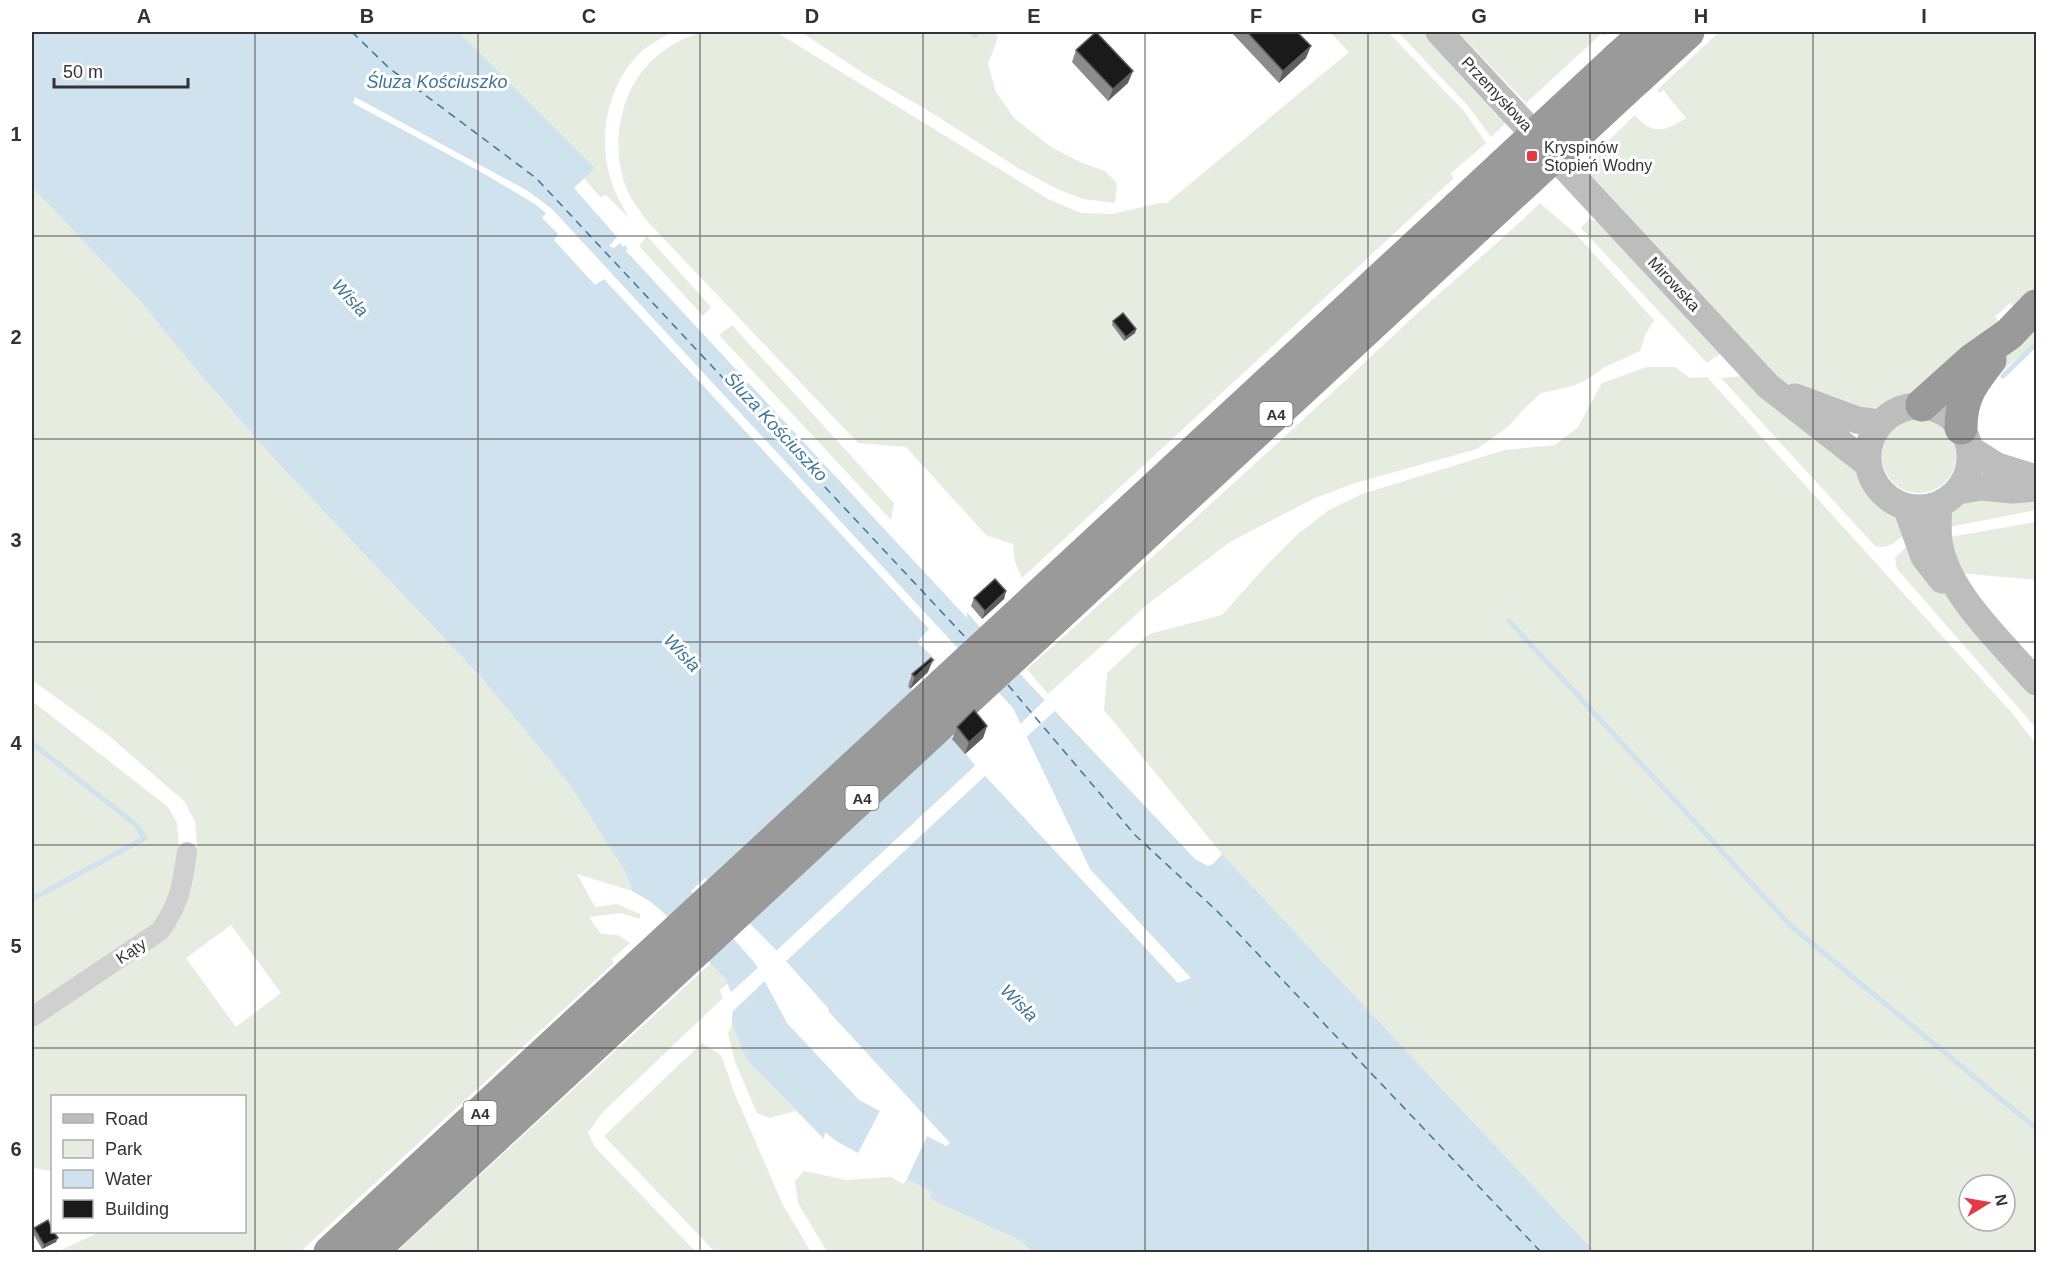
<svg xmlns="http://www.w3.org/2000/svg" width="2068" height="1284" font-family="Helvetica,sans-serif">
	<rect width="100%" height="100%" fill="#fff"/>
	<!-- green -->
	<path fill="#e6ecdf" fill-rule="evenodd" d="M459 32H672C662 38 650 44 641 52 605 86 596 144 614 189 618 199 624 209 629 218L606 195 600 197 584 178 595 168Z
		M703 32H776L1048 199 1081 213 1112 214 1160 203H1167L1349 52 1330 32H1388L1464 111 1486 143 1450 174 1454 178 1022 578 1015 562 1013 544 986 535 906 447 858 443 645 219C640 210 632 201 628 192 611 154 617 100 645 68 660 50 681 38 703 32Z
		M801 32H994L998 37 988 64 996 92 1014 118 1051 147 1080 162 1105 171 1117 183 1115 203 1083 199 1057 189 1018 168 927 110 863 73Z
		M1398 32H1426L1508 121 1491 137 1468 106Z
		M1458 32H1609L1604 36 1601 34 1526 103Z
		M1719 32H2036V294L2020 311 2010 303 1995 317 2004 328 1910 394 1894 400 1873 412 1796 391 1771 374 1749 346 1582 166 1635 115C1652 136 1666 131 1686 118L1663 90 1660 93 1657 90Z
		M32 187 140 301 198 372 277 462 481 677 569 784 626 873 632 891 577 874 595 907 617 904 640 914V919L621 913 589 917 601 934 618 935 630 943 612 959 614 963 300 1252H57L99 1232H244V1096H52V1171L32 1168V1027L169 934 188 896 197 844 195 822 185 802 108 735 32 680ZM231 925 281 993 236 1027 186 958Z
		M1540 203 1575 233 1654 320 1645 335 1640 351 1605 367 1586 380 1573 386 1541 393 1522 411 1509 426 1477 449 1355 483 1315 498 1230 542 1149 603 1048 694 1027 669C1156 555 1283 439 1409 321 1452 281 1498 244 1540 203Z
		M1589 219 1604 224 1723 352 1707 363 1581 228Z
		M647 236 711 307 703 316 639 246Z
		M2036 320V344L1983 386 1990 374Z
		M732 325 894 503 891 520 719 335Z
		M1647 367H1675L1690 378 1707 377 2012 713 2036 744V1252H1595L1222 854 1104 710 1107 673 1149 634 1222 615 1264 568 1299 533 1329 510 1362 494 1505 450 1555 445 1578 427 1602 383ZM1969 1185H2005V1221H1969Z
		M1744 376 1859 466 1863 480 1871 493 1882 504 1894 511 1904 535C1895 542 1888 550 1875 546L1721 378Z
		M1882 456a37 37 0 1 1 74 0a37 37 0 1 1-74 0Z
		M1962 499 2036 501V510L1944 528 1949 510Z
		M2036 522V580L1959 573 1950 537Z
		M1906 547 1909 552 1912 551 2036 700V728L1897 569 1895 558Z
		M32 701 168 807 177 823 179 847 167 909 151 927 32 1006Z
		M711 963 728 983 720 990 723 998 602 1113 588 1133 595 1147 696 1252H396Z
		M732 1024 746 1059 796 1111 770 1118 757 1113 735 1062 728 1033Z
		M702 1043 721 1055 736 1097 783 1205 811 1252H715L604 1136Z
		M804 1171 846 1180 891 1177 903 1184 907 1179 932 1192 930 1199 1021 1241 1032 1252H827L798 1203 795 1181Z"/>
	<!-- water -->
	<path fill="#cfe2ee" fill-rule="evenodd" d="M32 32H459L595 168 574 188 617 237 609 246 614 248 620 243 623 247 625 245 628 249 626 251 967 618V612L1021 675 1195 859 1208 866 1213 864 1222 854 1595 1252H1032L1021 1241 930 1199 932 1192 907 1179 927 1136 946 1146 950 1143 829 1012 828 1008 776 950 705 878 691 891 755 963 787 1023 859 1100 880 1111 858 1153 836 1141 825 1132 824 1139 746 1059 732 1024 733 997 726 980 665 914 651 902 632 891 626 873 569 784 481 677 277 462 198 372 140 301 32 187ZM355 97 528 191 552 209 1013 708 1090 869 1191 978 1178 983 975 765 908 686 936 660 917 642 929 629 604 279 595 285 554 240 558 234 542 218 546 213 535 204 481 172 353 103Z"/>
	<!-- pier -->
	<path fill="#fff" d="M1047 698 1057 709 1024 739 1018 726Z
		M977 764 987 774 783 964 774 953Z
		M760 966 767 979 731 1013 729 994Z"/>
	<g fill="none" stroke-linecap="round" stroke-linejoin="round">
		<!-- stream -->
		<path stroke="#cfe2ee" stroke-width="5" d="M971 32 975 35
			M2003 376 2036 344
			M1509 621 1791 926 2036 1128
			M32 743 135 824 145 838 32 899"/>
		<!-- ferry -->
		<path stroke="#3f7597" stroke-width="1.5" stroke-dasharray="8 6" stroke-linecap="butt" d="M352 32 389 68 536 178 967 639
			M1008 685 1135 835 1217 911 1541 1252"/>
		<!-- minor -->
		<path stroke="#d0d0d0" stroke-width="20" d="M32 1017 160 931C180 903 182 886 187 852"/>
		<!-- secondary -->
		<path stroke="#bdbdbd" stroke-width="27" d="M1439 32 1768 386 1868 464
			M1795 397 1857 420 1879 423
			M1868 457a51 51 0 1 1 102 0a51 51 0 1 1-102 0Z
			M1970 449 1997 466 2036 478
			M1958 491 1981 487 2013 490 2036 488
			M1939 505C1938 518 1937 533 1940 547 1950 596 2004 645 2036 682
			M1906 507 1924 557 1942 580"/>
		<!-- motorway -->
		<path stroke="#9a9a9a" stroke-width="33" d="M1618 58 1647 32
			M1638 78 1688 32
			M1922 405 1972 360 2009 334 2036 306
			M1961 428C1961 397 1972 383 1990 360
			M330 1252 1458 207
			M371 1252 1478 226"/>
		<!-- motorway-bridge -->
		<path stroke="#9a9a9a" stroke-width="33" d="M1458 207 1618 58
			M1478 226 1638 78"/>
	</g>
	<!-- wall -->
	<path fill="#8c8c8c" d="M1231 32H1297L1306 58 1279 83Z
		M1076 50 1128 83 1108 101 1072 62Z
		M1113 321 1136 329 1135 333 1124 341 1112 325Z
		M1006 591 1004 599 982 619 971 606 974 598Z
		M928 672 910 689 908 686 912 674Z
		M987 726 983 738 965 754 952 739 957 727Z
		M34 1228 56 1242 42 1249 32 1232Z"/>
	<!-- shaded-wall -->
	<path fill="#5f5f5f" d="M1311 46 1306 58 1279 83 1283 71Z
		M1133 71 1128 83 1108 101 1113 89Z
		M1136 329 1135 333 1124 341 1126 337Z
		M1006 591 1004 599 982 619 985 611Z
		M933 660 928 672 910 689 915 677Z
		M987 726 983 738 965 754 969 742Z
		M58 1238 56 1242 42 1249 44 1245Z"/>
	<!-- building -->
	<path fill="#1a1a1a" stroke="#5f5f5f" stroke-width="1.5" d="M1096 32 1133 71 1113 89 1076 50Z
		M1247 32H1297L1311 46 1283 71Z
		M1123 313 1136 329 1126 337 1113 321Z
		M995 579 1006 591 985 611 974 598Z
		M931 658 933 660 915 677 912 674Z
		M974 710 987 726 969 742 957 727Z
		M48 1220 52 1229V1232H54L58 1238 44 1245 34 1228Z"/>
	<!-- grid -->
	<path fill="none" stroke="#333" stroke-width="1.5" stroke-opacity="0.55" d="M255 32V1252M478 32V1252M700 32V1252M923 32V1252M1145 32V1252M1368 32V1252M1590 32V1252M1813 32V1252M32 236H2036M32 439H2036M32 642H2036M32 845H2036M32 1048H2036"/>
	<!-- markers -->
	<rect fill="#e63946" stroke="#fff" stroke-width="2" x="1526" y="150" width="12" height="12" rx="3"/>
	<g text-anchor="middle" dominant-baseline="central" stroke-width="6" stroke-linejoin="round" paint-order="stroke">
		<!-- shield labels -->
		<g fill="#fff" stroke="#707070" stroke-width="1.5">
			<rect x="1259.5" y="402" width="33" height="24" rx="4.5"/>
			<rect x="845.5" y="786" width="33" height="24" rx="4.5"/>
			<rect x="463.5" y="1101" width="33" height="24" rx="4.5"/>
		</g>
		<g font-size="15" font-weight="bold" fill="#333">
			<text x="1276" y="414">A4</text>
			<text x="862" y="798">A4</text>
			<text x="480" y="1113">A4</text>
		</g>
		<!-- street labels -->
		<g font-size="16" fill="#333" stroke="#fff">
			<text transform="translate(1497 94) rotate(47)">Przemysłowa</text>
			<text transform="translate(1674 284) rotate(47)">Mirowska</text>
			<text transform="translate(131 951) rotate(-34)">Kąty</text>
		</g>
		<!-- poi labels -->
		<g font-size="16" fill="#333" stroke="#fff" text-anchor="start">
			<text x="1544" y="147">Kryspinów<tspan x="1544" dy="18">Stopień Wodny</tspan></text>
		</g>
		<!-- water labels -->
		<g font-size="18" font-style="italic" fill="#3f7597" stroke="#fff">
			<text x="437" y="82">Śluza Kościuszko</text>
			<text transform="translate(350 298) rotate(47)">Wisła</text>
			<text transform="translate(776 427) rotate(47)">Śluza Kościuszko</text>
			<text transform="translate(682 653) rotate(47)">Wisła</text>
			<text transform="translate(1019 1003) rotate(45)">Wisła</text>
		</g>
	</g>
	<!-- border -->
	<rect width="2068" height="1284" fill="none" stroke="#ffffff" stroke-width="66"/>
	<!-- legend -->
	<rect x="51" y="1095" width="195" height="138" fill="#ffffff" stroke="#adadad" stroke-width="1.5"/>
	<rect x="63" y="1114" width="30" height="9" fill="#bdbdbd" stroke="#adadad" stroke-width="1.5"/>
	<text x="105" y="1125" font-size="18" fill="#333333">Road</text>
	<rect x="63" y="1140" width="30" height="18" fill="#e6ecdf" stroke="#adadad" stroke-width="1.5"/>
	<text x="105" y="1155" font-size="18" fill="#333333">Park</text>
	<rect x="63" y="1170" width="30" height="18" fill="#cfe2ee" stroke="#adadad" stroke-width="1.5"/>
	<text x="105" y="1185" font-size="18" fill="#333333">Water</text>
	<rect x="63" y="1200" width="30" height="18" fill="#1a1a1a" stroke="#adadad" stroke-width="1.5"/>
	<text x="105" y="1215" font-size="18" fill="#333333">Building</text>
	<!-- north arrow -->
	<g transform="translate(1987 1203) rotate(79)"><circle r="28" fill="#ffffff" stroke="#adadad" stroke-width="1.5"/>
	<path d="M0-4.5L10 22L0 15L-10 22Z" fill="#e63946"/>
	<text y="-9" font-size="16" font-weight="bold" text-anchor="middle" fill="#333333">N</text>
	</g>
	<!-- scale -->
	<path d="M54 78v9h134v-9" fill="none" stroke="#333333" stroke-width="3"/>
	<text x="63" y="78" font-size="18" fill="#333333" stroke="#ffffff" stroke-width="4.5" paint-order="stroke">50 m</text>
	<rect x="33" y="33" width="2002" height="1218" fill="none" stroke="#333" stroke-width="2"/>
	<g font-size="20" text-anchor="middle" font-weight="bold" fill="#333">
		<text x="144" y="23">A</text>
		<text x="367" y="23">B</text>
		<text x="589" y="23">C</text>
		<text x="812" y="23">D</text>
		<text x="1034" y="23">E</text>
		<text x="1256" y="23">F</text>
		<text x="1479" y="23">G</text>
		<text x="1701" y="23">H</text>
		<text x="1924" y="23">I</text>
		<text x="16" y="141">1</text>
		<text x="16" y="344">2</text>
		<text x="16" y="547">3</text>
		<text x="16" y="750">4</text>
		<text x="16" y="953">5</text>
		<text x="16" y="1156">6</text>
	</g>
</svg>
